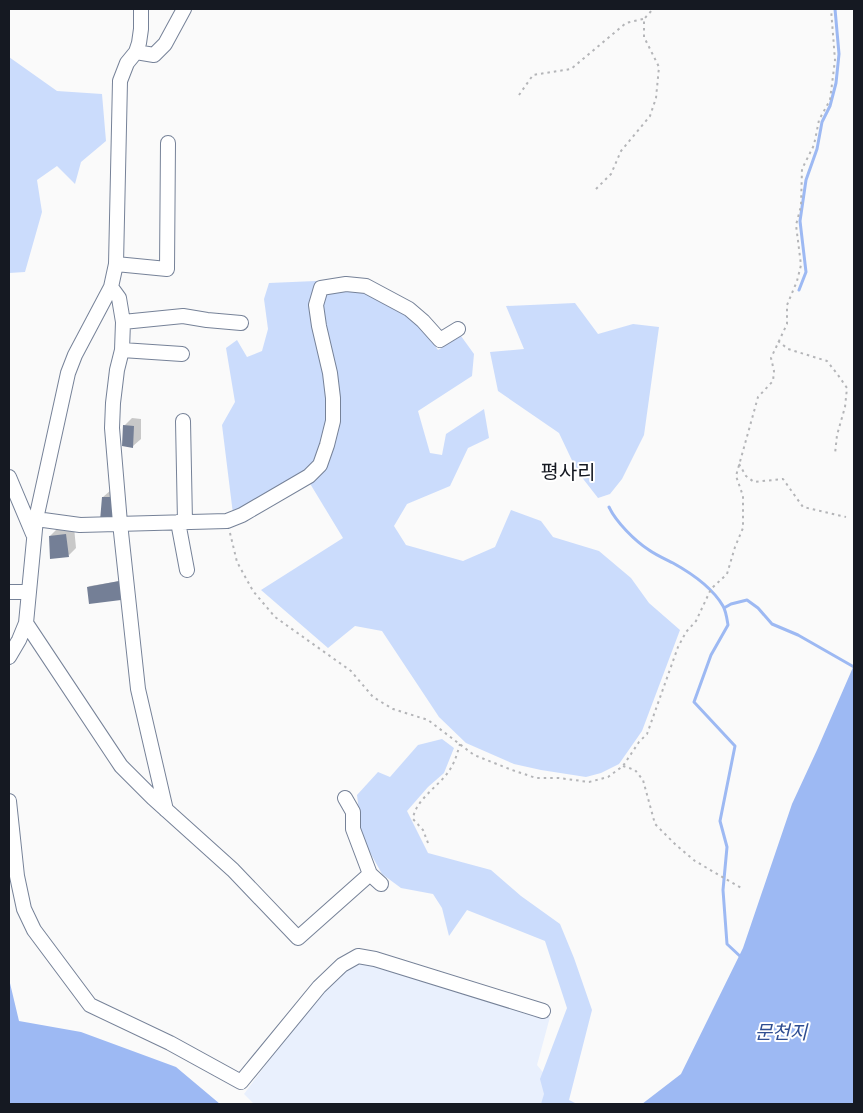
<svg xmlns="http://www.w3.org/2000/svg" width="863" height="1113" font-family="'Playfair Display','Noto Sans KR',serif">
	<rect width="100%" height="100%" fill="#fafafa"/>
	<!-- built -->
	<path fill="#e9f0fd" d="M360 961 550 1017 537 1065 569 1104H254L244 1094 324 986Z"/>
	<!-- green -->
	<path fill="#cbdcfc" d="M9 57 57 91 102 94 106 141 81 162 75 184 57 166 37 180 42 212 25 272 9 273Z
		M362 279 357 291C382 298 404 308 422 327 428 333 433 343 438 350L461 336 474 354 472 376 418 411 430 453 442 455 446 434 484 409 489 438 468 448 450 486 407 504 394 526 406 545 463 561 495 547 511 510 541 521 553 537 599 551 631 578 649 603 680 630 642 731 619 764 601 773 586 777 541 770 514 764 466 743 439 717 382 631 355 626 328 648 261 590 343 538 303 472 233 514 222 425 235 402 226 348 237 340 247 357 262 351 268 329 264 299 269 283Z
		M575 303 598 334 633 324 659 327 644 435 622 479 610 494 598 498 577 471 559 433 498 391 490 352 524 349 506 306Z
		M442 739 454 748 444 773 428 787 407 811 428 853 491 870 521 896 560 924 574 958 592 1010 569 1100 577 1104H541L544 1094 540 1079 567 1008 545 941 467 910 449 936 442 908 433 894 401 888 382 874 362 838 357 795 378 772 390 777 418 745Z"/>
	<!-- water -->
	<path fill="#9db9f3" d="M854 665V1104H642L681 1074 743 948 792 804 817 750Z
		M9 979 19 1021 81 1032 176 1067 220 1104H9Z"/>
	<!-- shadow -->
	<path fill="#0003" d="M132 418 141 419V439L133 446 124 426Z
		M111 490 120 512 103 497Z
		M74 527 76 548 69 555 50 536 58 528Z
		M120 581 121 597 120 599 88 587 90 586Z"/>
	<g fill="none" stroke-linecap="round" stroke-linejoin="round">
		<!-- stream -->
		<path stroke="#9db9f3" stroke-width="3" d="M799 290 806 272 800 221 806 180 817 149 822 122 830 106 836 83 839 54 835 9
			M609 507C616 522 635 541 649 550 656 555 665 559 673 563 691 573 712 587 723 606 726 611 727 619 728 625L711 655 694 702 735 746 720 821 727 847 723 890 727 944 742 958
			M724 608 731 604 747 600 758 608 772 624 798 635 854 667"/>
	</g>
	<!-- building -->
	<path fill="#747f96" d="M123 425 134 426 133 448 122 446Z
		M102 497H115L113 521H100Z
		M66 534 69 557 50 559 49 536Z
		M119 581 121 600 89 604 87 587Z"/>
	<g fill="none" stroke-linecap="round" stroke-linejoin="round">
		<!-- minor casing -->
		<g stroke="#768298" stroke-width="16">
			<path id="minor" d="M136 52 154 55 165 44 184 9
				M116 264 167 269 168 143
				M111 287 119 298 123 322 122 350 117 370 113 403 112 428 120 523 138 689 166 810
				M123 322 183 316 207 320 241 323
				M122 350 182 354
				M183 421 185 522
				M9 477 33 534
				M36 519 80 525 227 521 242 515 309 476 320 465 327 445 333 421V398L330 373 319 326 316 305 321 288 346 284 366 286 409 309 423 321 440 340 458 329
				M178 522 187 570
				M9 592H29
				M26 623 121 766 153 798 233 870 298 938 370 874
				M9 657 19 640 26 623 36 519 68 373 75 355 111 287 116 264 120 81 127 63 136 52 139 43 141 29V9
				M345 798 353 812V829L370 874 381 884
				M9 801 17 876 24 909 34 930 90 1005 170 1043 241 1082 319 987 342 965 358 956 375 959 543 1011"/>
		</g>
		<!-- path -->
		<path stroke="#b4b5b8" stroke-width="2" stroke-dasharray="2.5 4" stroke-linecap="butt" d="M519 95 533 75 571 69 626 23 643 19
			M596 189 611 174 621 151 650 116 656 98 659 67 644 37V19L653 9
			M778 341 788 349 827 361 838 375 847 388 845 407 837 435 835 454
			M739 464 746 476 754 482 783 479 803 507 846 517
			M230 533 237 562 253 591 275 617 351 671 373 697 393 709 428 720 474 755 512 770 536 778H559L589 782 608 777 623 766 639 742 647 734 678 647 686 632 696 621 711 589 727 574 735 547 743 528V496L736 476 758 397 773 381 774 371 771 358 787 324V305L797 281 801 265 796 225 801 206 802 169 814 145 819 120 830 100 835 60 831 9
			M623 766 635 770 643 780 655 824 676 845 695 861 743 889
			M428 843 423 830 413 819C415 800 439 786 449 771 455 762 457 754 460 744"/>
		<!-- minor -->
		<use href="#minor" stroke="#fff" stroke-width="14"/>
	</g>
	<g text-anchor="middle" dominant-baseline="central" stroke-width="4" stroke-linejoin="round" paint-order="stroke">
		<!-- water labels -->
		<g font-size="19" font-style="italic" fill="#2f4e92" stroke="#fff">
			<text x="781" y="1031">문천지</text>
		</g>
		<!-- quarter labels -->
		<g font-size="20" fill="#151922" stroke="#fff">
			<text x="568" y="470">평사리</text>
		</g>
	</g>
	<!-- border -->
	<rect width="863" height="1113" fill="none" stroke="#151922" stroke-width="20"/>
</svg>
